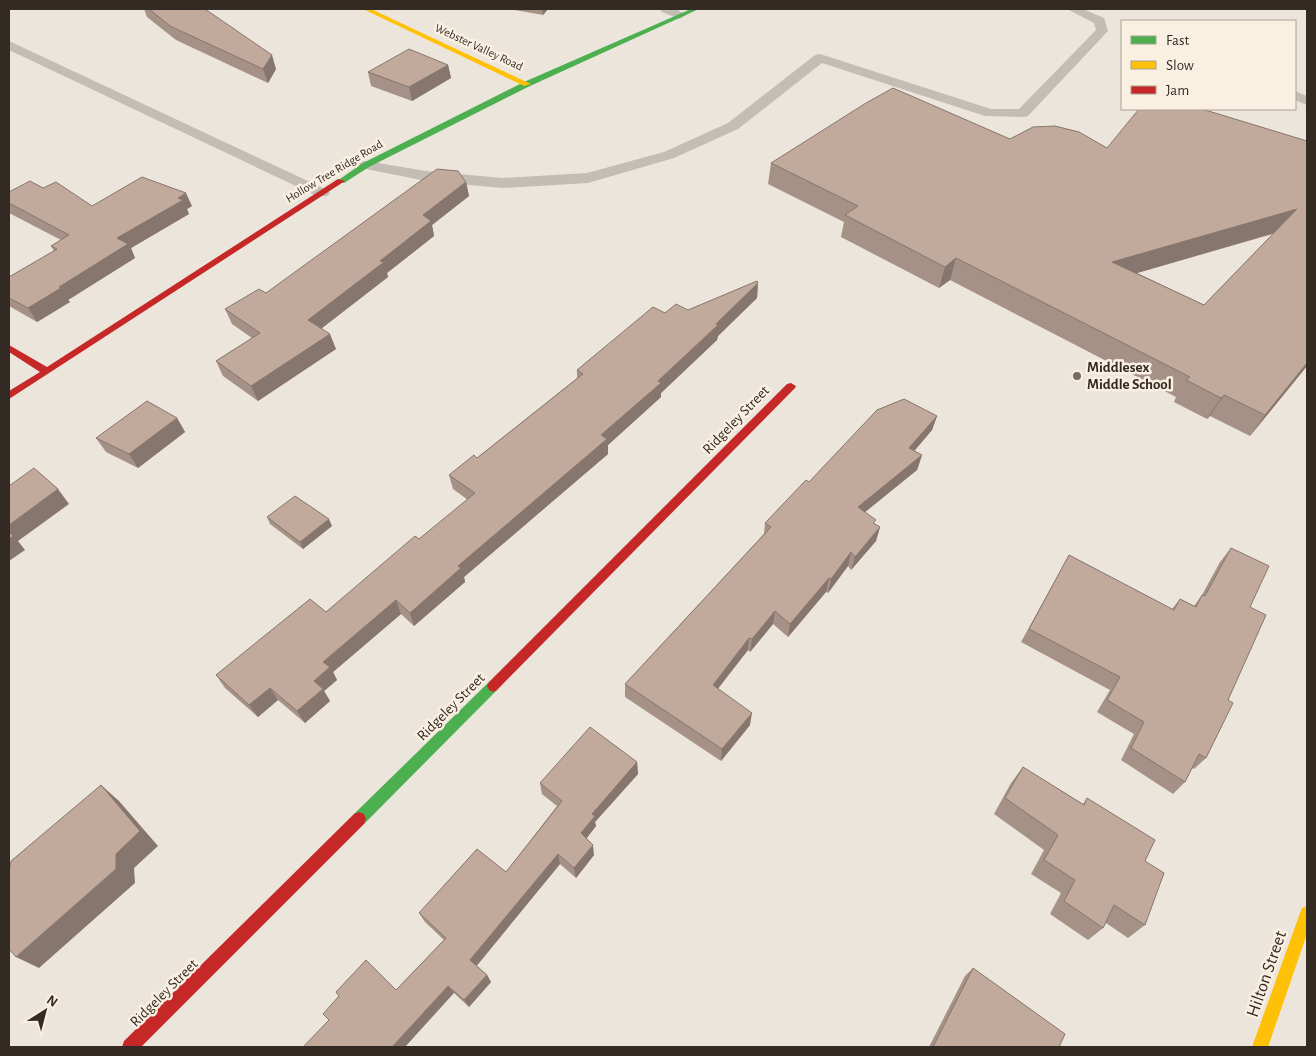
<svg xmlns="http://www.w3.org/2000/svg" width="1316" height="1056" font-family="'Alegreya Sans',sans-serif">
	<rect width="100%" height="100%" fill="#ece5dc"/>
	<g fill="none" stroke-linecap="round" stroke-linejoin="round">
		<!-- lane -->
		<path fill="#c4bdb5" fill-rule="evenodd" d="M660 9H676L686 15 680 19 662 12Z
			M1067 9H1083L1104 18 1108 31 1028 116 1023 117 985 116 822 63 738 129 674 158 588 183 502 188 426 181 361 168 359 165 361 162 366 161 426 171 502 178 587 173 664 152 728 123 815 55 820 54 991 109H1019L1096 30 1094 23Z
			M9 41 327 190 330 193 327 196H317L9 50Z
			M1295 91 1307 96V105L1295 100Z"/>
		<!-- fast -->
		<path fill="#4caf50" fill-rule="evenodd" d="M691 9H699L530 86 369 167 344 183 337 181 363 163 524 82Z
			M493 680 497 682 499 686 497 690 364 824 359 826 354 824 352 819 354 814 489 682Z"/>
		<!-- slow -->
		<path fill="#ffc107" fill-rule="evenodd" d="M363 9H371L531 84 524 86Z
			M1307 906V934L1268 1047H1252L1300 913 1302 908Z"/>
		<!-- jam -->
		<path fill="#c62828" fill-rule="evenodd" d="M338 179 345 181 9 399V391L40 372 9 352V345L47 367Z
			M791 383 796 386 795 388 497 690 493 692 489 690 487 686 489 682 787 384Z
			M359 812 364 814 366 819 364 824 141 1047H122L124 1041 354 814Z"/>
	</g>
	<!-- wall -->
	<path fill="#a69186" fill-rule="evenodd" d="M144 9H205L276 69 268 83 176 40 147 17Z
		M509 9H548L543 15Z
		M448 65 451 78 412 101 371 86 368 72Z
		M1010 139 1107 148 1307 141V366L1250 436 1210 416 1207 419 1174 402 1176 397 950 280 939 288 841 237 844 222 768 184 771 163ZM1273 234 1204 305 1137 273Z
		M466 182 469 196 432 225 434 236 387 273 388 277 322 328 336 349 258 401 223 376 216 361 252 338 232 324 225 309 266 293Z
		M43 188 92 206H192L187 209 189 214 131 248 135 258 68 300 70 302 37 322 9 306V277L54 251 51 246 61 240 9 213V192Z
		M758 283 757 298 718 336 717 340 661 393V397L608 445V454L464 577 465 582 414 626 401 614 333 672 337 680 324 691 330 701 305 723 278 700 258 717 225 688 216 675 326 612 419 539 468 500 453 489 449 475 477 458 577 378V370L665 313 688 310Z
		M937 416 932 430 914 451 922 455 917 470 865 512 875 524 880 527 876 541 851 570 848 566 828 593 826 592 788 637 773 624 750 652 748 650 718 689 750 725 721 761 625 697V684L764 534 765 523 809 482Z
		M177 418 185 432 138 468 106 452 96 438Z
		M267 517 332 526 303 549 270 524Z
		M1231 548 1250 607 1228 700 1206 758 1194 769 1192 768 1185 782 1173 794 1121 760 1134 734 1097 712 1110 690 1021 642 1069 555 1172 609 1180 599 1194 606 1202 595 1220 562Z
		M637 762 638 774 595 822 596 826 586 839 594 855 576 878 560 864 476 966 487 975 491 982 469 1007 454 993 396 990 444 940 425 922 419 913 506 872 557 806 542 794 540 783Z
		M1023 767 1083 804 1087 798 1145 861V925L1128 938 1106 923 1103 928 1088 940 1050 914 1061 893 1031 874 1044 850 994 814 1011 783Z
		M973 968 1059 1047H929L965 976Z"/>
	<!-- shaded-wall -->
	<path fill="#87766d" d="M542 9H548L543 15Z
		M272 55 276 69 268 83 263 69Z
		M448 65 451 78 412 101 409 87Z
		M466 182 469 196 432 225 434 236 387 273 388 277 313 335 308 320 380 261 423 215Z
		M186 193 192 206 187 209 189 214 131 248 135 258 68 300 70 302 37 322 28 308 59 287 117 238Z
		M1297 209 1284 230 1103 283 1112 262Z
		M956 258 950 280 939 288 945 267Z
		M758 283 757 298 718 336 717 340 661 393V397L608 445V454L464 577 465 582 414 626 410 613 458 566 601 435 658 381Z
		M330 334 336 349 258 401 251 386Z
		M1307 363V366L1250 436 1265 415Z
		M1224 395 1210 416 1207 419 1221 398Z
		M937 416 932 430 905 462 909 448Z
		M177 418 185 432 138 468 129 454Z
		M922 455 917 470 854 521 858 507Z
		M58 489 69 504 18 541 25 550 9 561V525Z
		M329 519 332 526 303 549 300 542Z
		M880 527 876 541 851 570 855 557Z
		M851 552 848 566 828 593 831 579Z
		M829 578 826 592 788 637 790 624Z
		M396 600 401 614 333 672 337 680 324 691 330 701 305 723 297 711 314 681 323 662Z
		M775 611 773 624 750 652 752 639Z
		M749 638 748 650 711 697 713 685Z
		M270 688 278 700 258 717 249 705Z
		M752 713 750 725 721 761 722 749Z
		M637 762 638 774 595 822 596 826 582 844 581 833 592 814Z
		M101 785 119 801 158 846 134 868 135 883 39 968 16 957Z
		M593 845 594 855 576 878 574 868Z
		M558 854 560 864 475 968 470 960Z
		M487 975 491 982 469 1007 464 1000Z
		M448 986 454 993 405 1047H392Z"/>
	<!-- building -->
	<path fill="#c1a99c" stroke="#87766d" fill-rule="evenodd" d="M149 9H205L272 55 263 69 170 26Z
		M409 49 448 65 409 87 368 72Z
		M893 88 1010 139 1033 127 1055 126 1079 132 1107 148 1139 109H1202L1307 141V363L1265 415 1224 395 1221 398 1186 380 1190 377 956 258 945 267 845 215 858 206 771 163 866 103ZM1297 209 1204 305 1112 262Z
		M437 169 458 171 466 182 423 215 431 221 380 261 384 262 308 320 330 334 251 386 216 361 260 333 225 309 259 289 266 293Z
		M142 177 186 193 178 198 183 200 117 238 128 244 59 287 61 288 28 308 9 298V277L57 249 51 246 69 235 9 203V192L30 181 43 188 56 182 92 206Z
		M757 281 758 283 716 324 718 325 658 381 661 383 601 435 607 439 458 566 461 568 410 613 396 600 323 662 330 667 314 681 323 689 297 711 270 688 249 705 216 675 310 599 326 612 415 536 419 539 475 493 449 475 474 455 477 458 583 374 577 370 653 307 665 313 676 304 688 310Z
		M904 399 937 416 909 448 922 455 858 507 876 520 873 523 880 527 855 557 851 552 831 579 829 578 790 624 775 611 752 639 749 638 713 685 752 713 722 749 625 684 771 527 765 523 806 480 809 482 877 410Z
		M147 401 177 418 129 454 96 438Z
		M34 468 58 489 9 525V486Z
		M295 496 329 519 300 542 267 517Z
		M9 532 13 536 9 539Z
		M1231 548 1269 566 1250 607 1266 615 1228 700 1233 703 1206 758 1199 754 1185 782 1131 748 1144 722 1107 700 1120 677 1029 629 1069 555 1174 610 1180 599 1196 607 1202 595 1205 596Z
		M590 727 637 762 592 814 595 816 581 833 593 845 574 868 558 854 470 960 487 975 464 1000 448 986 392 1047H303L329 1020 323 1014 339 996 336 992 366 960 396 990 446 938 419 913 477 849 506 872 562 801 540 783Z
		M1023 767 1084 805 1087 798 1155 840 1145 861 1164 873 1145 925 1114 905 1103 928 1064 901 1075 880 1044 860 1058 835 1005 798Z
		M101 785 140 831 116 854V869L16 957 9 949V873L11 861Z
		M973 968 1065 1034 1059 1047H933Z"/>
	<!-- markers -->
	<circle fill="#746b64" stroke="#faf0e1" stroke-width="2" cx="1077" cy="376" r="5"/>
	<g text-anchor="middle" dominant-baseline="central" stroke-width="5" stroke-linejoin="round" paint-order="stroke">
		<!-- far-street labels -->
		<g font-size="12" fill="#342a24" stroke="#faf0e1">
			<text transform="translate(479 47) rotate(25)">Webster Valley Road</text>
			<text transform="translate(334 171) rotate(-31)">Hollow Tree Ridge Road</text>
		</g>
		<!-- poi labels -->
		<g font-size="15" font-weight="bold" fill="#342a24" stroke="#faf0e1" text-anchor="start">
			<text x="1087" y="367">Middlesex<tspan x="1087" dy="17">Middle School</tspan></text>
		</g>
		<!-- street labels -->
		<g font-size="15" fill="#342a24" stroke="#faf0e1">
			<text transform="translate(736 420) rotate(-46)">Ridgeley Street</text>
			<text transform="translate(451 707) rotate(-45)">Ridgeley Street</text>
			<text transform="translate(164 993) rotate(-45)">Ridgeley Street</text>
		</g>
		<!-- near-street labels -->
		<g font-size="18" fill="#342a24" stroke="#faf0e1">
			<text transform="translate(1267 974) rotate(-71)">Hilton Street</text>
		</g>
	</g>
	<!-- border -->
	<rect width="1316" height="1056" fill="none" stroke="#342a24" stroke-width="20"/>
	<!-- legend -->
	<rect x="1121" y="20" width="175" height="90" fill="#faf0e1" stroke="#aba195"/>
	<rect x="1131" y="36" width="25" height="8" fill="#4caf50" stroke="#aba195"/>
	<text x="1166" y="45" font-size="15" fill="#342a24">Fast</text>
	<rect x="1131" y="61" width="25" height="8" fill="#ffc107" stroke="#aba195"/>
	<text x="1166" y="70" font-size="15" fill="#342a24">Slow</text>
	<rect x="1131" y="86" width="25" height="8" fill="#c62828" stroke="#aba195"/>
	<text x="1166" y="95" font-size="15" fill="#342a24">Jam</text>
	<!-- north arrow -->
	<g transform="translate(45 1011) rotate(36)" stroke="#faf0e1" stroke-width="4" paint-order="stroke">
	<path d="M0-4L9 19L0 12L-9 19Z" fill="#342a24"/>
	<text y="-8" font-size="14" font-weight="bold" text-anchor="middle" fill="#342a24">N</text>
	</g>
</svg>
